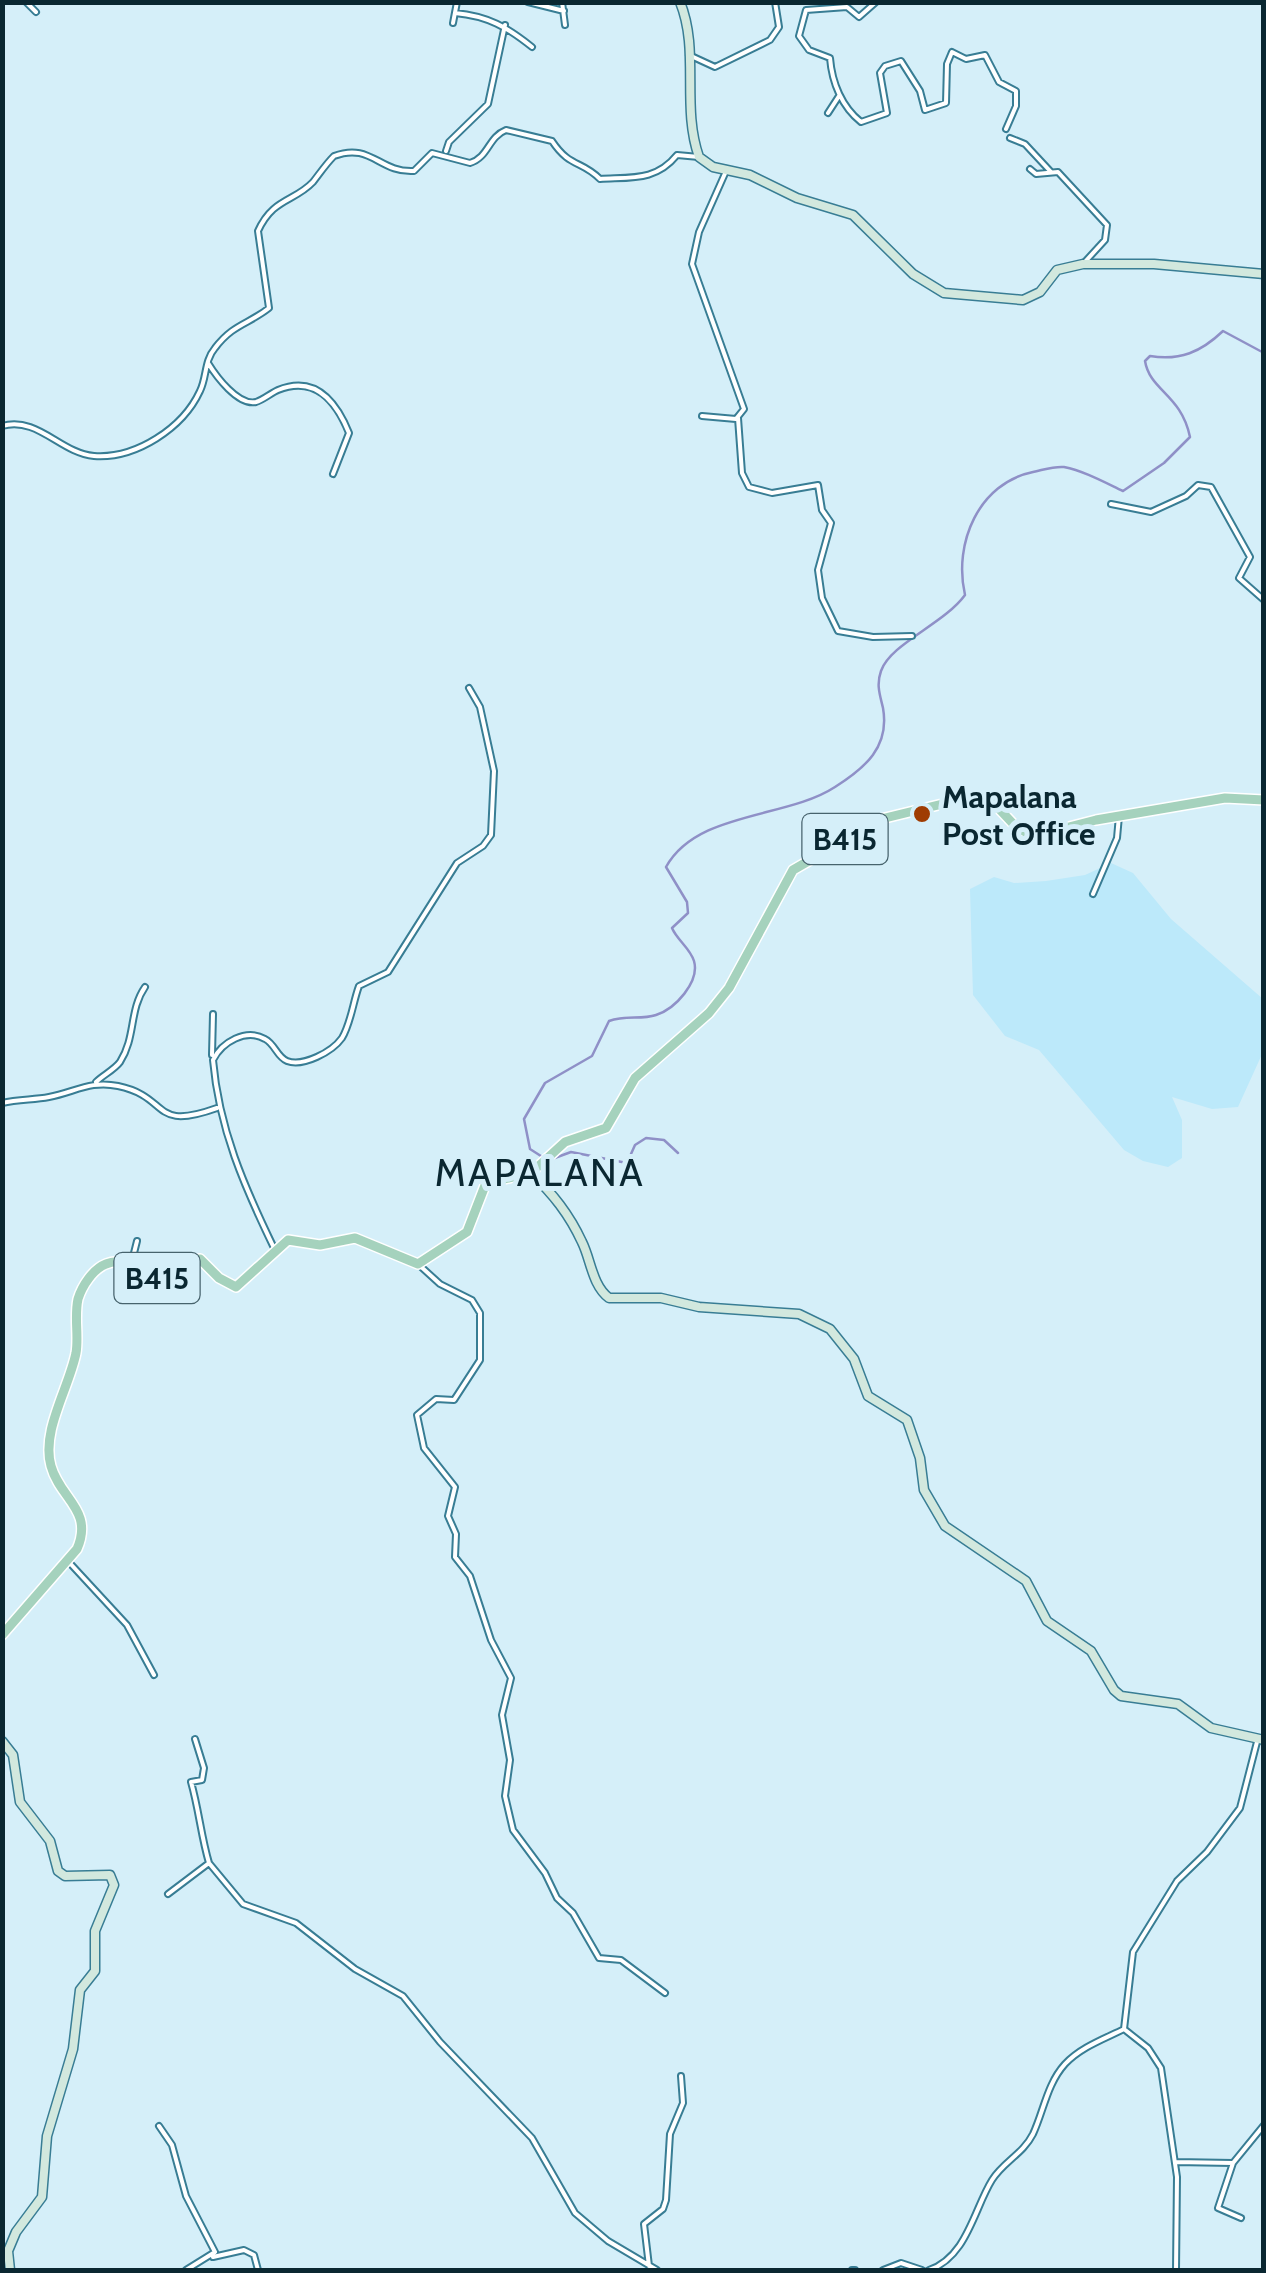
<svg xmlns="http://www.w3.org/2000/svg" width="1266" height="2273" font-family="Cabin,sans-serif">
	<rect width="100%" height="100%" fill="#d5eff9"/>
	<!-- built -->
	<path fill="#bce9fa" d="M1111 863 1133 873 1171 919 1263 999V1052L1238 1107 1212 1109 1172 1097 1182 1120V1158L1168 1167 1143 1161 1124 1150 1039 1050 1005 1036 973 995 970 889 994 877 1014 883 1046 881 1085 875Z"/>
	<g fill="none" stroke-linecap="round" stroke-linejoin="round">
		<!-- stream -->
		<path stroke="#8f90c7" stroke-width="2.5" d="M544 1158 530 1149 524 1119 545 1083 592 1056 609 1021C626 1015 641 1020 656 1015 675 1009 700 982 694 961 690 948 677 940 672 928L688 913 687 902 666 867C697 811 786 819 835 787 865 768 890 747 883 708 880 695 876 685 881 671 890 644 944 624 965 595 953 543 979 483 1033 472 1043 470 1054 466 1064 467 1084 471 1104 482 1123 491L1164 463 1190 437C1181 394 1150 391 1145 361L1150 356C1180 361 1201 352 1223 331L1264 353
			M552 1159 571 1152 627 1163 635 1145 646 1138 664 1140 678 1153"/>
		<!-- canal -->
		<path stroke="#8f90c7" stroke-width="5" d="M1262 2 1264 4"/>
		<!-- street casing -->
		<g stroke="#387d94" stroke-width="8">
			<path id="street" d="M26 2 36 12
				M528 2 564 11
				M562 2 565 25
				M876 2 859 17 847 7 806 10 799 36 809 50 830 58C832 83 842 107 861 122L887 113 880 73 885 66 901 61 920 91 925 110 946 103 947 64 952 52 966 59 985 55 999 82 1016 91V106L1006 129
				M455 13C488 16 507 27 532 47
				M453 23 457 2
				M689 55 715 67 770 40 779 27 775 2
				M828 113 839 96
				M1010 138 1025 144 1051 172
				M446 151 449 142 488 104 505 25
				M1030 169 1036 174 1058 172 1107 225 1105 240 1083 264
				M208 363C216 376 238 406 256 402 263 400 271 393 278 390 315 375 336 401 349 433L333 474
				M702 416 736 419 744 409 692 264 699 232 727 169
				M738 418 742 473 749 487 772 493 818 485 822 510 831 523 818 570 822 598 838 631 873 637 912 636
				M2 426C38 416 60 453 94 456 136 459 183 428 200 391 207 377 204 361 215 348 233 324 249 324 269 308L258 231C273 198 294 202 313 182 320 173 326 164 334 156 371 142 379 173 414 171L432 153 470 163C489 157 488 137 506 130L552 141C570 168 581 160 600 179 632 177 656 181 677 155L699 157
				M1111 504 1151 512 1186 496 1198 485 1211 487 1250 557 1239 578 1264 600
				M1093 894 1117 838 1119 816
				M212 1055 213 1014
				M96 1082C103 1075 114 1070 120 1062 136 1037 129 1010 145 987
				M2 1103C19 1099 33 1100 49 1097 75 1092 91 1080 118 1086 171 1097 150 1132 217 1108
				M274 1248C244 1186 219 1129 213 1060 222 1042 246 1028 265 1039 275 1044 277 1057 287 1061 303 1067 332 1052 342 1038 351 1023 353 1002 359 986L388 972 457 863 483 846 491 835 494 771 480 707 469 688
				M418 1264 440 1284 472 1300 480 1313V1360L454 1400 436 1399 417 1415 424 1448 455 1487 448 1516 456 1534 455 1557 470 1576 491 1640 511 1678 502 1715 510 1760 505 1796 513 1830 545 1873 557 1898 573 1913 599 1958 621 1960 665 1993
				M131 1265 137 1241
				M67 1560 127 1625 154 1675
				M195 1739 204 1768 202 1780 191 1782C199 1810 201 1836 209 1863
				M168 1894 209 1863 243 1904 296 1923 355 1969 403 1996 440 2042 532 2138 575 2213 608 2241 657 2270
				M1124 2029 1148 2048 1161 2068 1177 2177 1176 2270
				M159 2126 172 2145 186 2196 215 2252 186 2270
				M1175 2162 1233 2163 1264 2125
				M1233 2163 1218 2208 1241 2218
				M213 2257 244 2250 254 2255 258 2270
				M649 2266 644 2224 663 2209 666 2200 670 2134 683 2103 681 2076
				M852 2270H855
				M883 2270 901 2263 922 2270
				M929 2270C967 2257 974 2209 992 2180 1003 2162 1023 2154 1033 2134 1044 2110 1047 2084 1065 2064 1081 2047 1104 2039 1124 2029L1133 1952 1177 1881 1207 1852 1240 1808 1258 1738"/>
		</g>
		<!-- secondary casing -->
		<g stroke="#387d94" stroke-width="11">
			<path id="secondary" d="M680 2C700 51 681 106 699 157L713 167 750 175 797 198 853 215 913 274 944 293 1023 300 1040 292 1057 270 1083 264H1154L1264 274
				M531 1173C553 1194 569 1214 582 1242 591 1260 592 1285 609 1298H661L699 1307 799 1314 830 1329 854 1359 868 1396 907 1420 920 1458 924 1490 945 1526 1026 1581 1047 1621 1091 1651 1114 1690 1121 1696 1178 1704 1211 1728 1264 1740
				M2 1741 13 1755 20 1802 50 1841 58 1871 65 1876 110 1875 114 1885 95 1931V1971L80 1990 73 2049 47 2136 42 2197 16 2232 8 2251 10 2270"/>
		</g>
		<!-- primary casing -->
		<g stroke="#fff" stroke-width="12">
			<path id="primary" d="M2 1635 77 1549C94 1510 60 1499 51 1466 41 1431 69 1388 76 1353 79 1336 74 1317 78 1299 82 1286 93 1269 106 1264 125 1256 140 1272 156 1278L200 1259 219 1278 236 1287 288 1240 320 1245 355 1238 418 1264 467 1232 486 1183 531 1173 565 1142 606 1128 635 1078 709 1013 729 988 793 870 881 819 971 797 989 798 1017 828 1034 836 1096 820 1225 798 1264 800"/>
		</g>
		<!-- street -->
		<use href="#street" stroke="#fff" stroke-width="4"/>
		<!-- secondary -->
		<use href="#secondary" stroke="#d2e8de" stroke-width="8"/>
		<!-- primary -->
		<use href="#primary" stroke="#a5d2bd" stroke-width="9"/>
	</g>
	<!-- markers -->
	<circle fill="#9f3c02" stroke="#d5eff9" stroke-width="4" cx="922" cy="814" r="10"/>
	<g text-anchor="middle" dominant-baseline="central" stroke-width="10" stroke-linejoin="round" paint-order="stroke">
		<!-- shield labels -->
		<g fill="#d5eff9" stroke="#47636d" stroke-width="2.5">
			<rect x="802.5" y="814" width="85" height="50" rx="8"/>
			<rect x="114.5" y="1253" width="85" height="50" rx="8"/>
		</g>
		<g font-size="30" font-weight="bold" fill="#0a2731">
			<text x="845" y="839">B415</text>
			<text x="157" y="1278">B415</text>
		</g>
		<!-- poi labels -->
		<g font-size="32" font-weight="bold" fill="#0a2731" stroke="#d5eff9" text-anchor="start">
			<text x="942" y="796">Mapalana<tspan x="942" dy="37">Post Office</tspan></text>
		</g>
		<!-- quarter labels -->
		<g font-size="38" letter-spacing="2.5" fill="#0a2731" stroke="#d5eff9">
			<text x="540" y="1172">MAPALANA</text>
		</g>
	</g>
	<!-- border -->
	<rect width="1266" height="2273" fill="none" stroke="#0a2731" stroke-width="10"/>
</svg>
